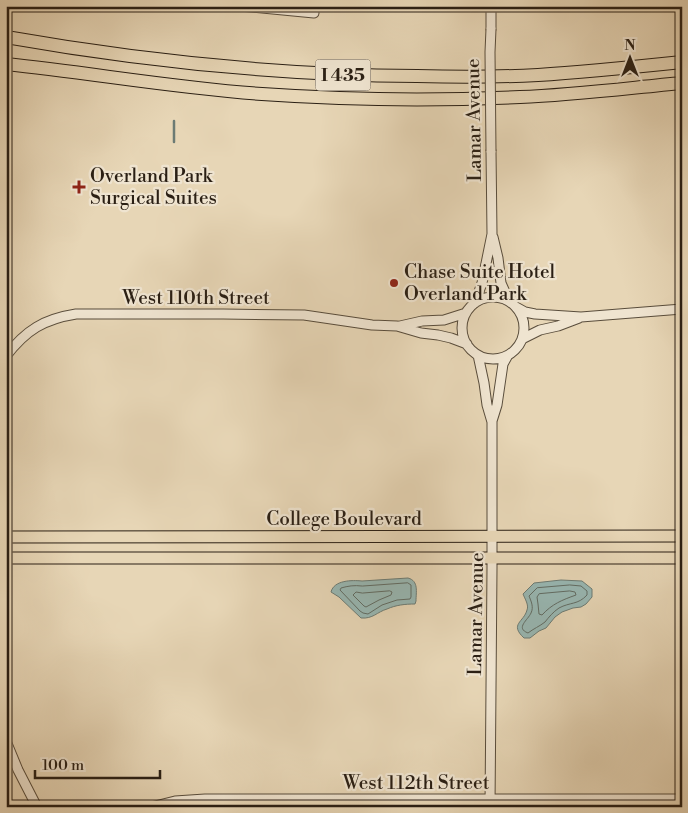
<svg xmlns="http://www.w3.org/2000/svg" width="688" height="813" font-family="'Libre Bodoni',serif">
	<rect width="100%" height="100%" fill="#e7d6b6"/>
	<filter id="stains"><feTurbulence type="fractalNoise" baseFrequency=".004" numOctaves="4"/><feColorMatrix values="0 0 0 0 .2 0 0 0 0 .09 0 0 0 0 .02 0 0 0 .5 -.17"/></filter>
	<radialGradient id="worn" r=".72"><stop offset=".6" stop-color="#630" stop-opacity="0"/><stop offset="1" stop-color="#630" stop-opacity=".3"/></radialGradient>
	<!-- water -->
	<path fill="#98b8b4" stroke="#6c7b74" d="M408 578C419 581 416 592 416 601L415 604C405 604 396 605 387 609 377 612 373 619 361 618L339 597 331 592C334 580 352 580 362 581Z
		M561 580 582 581 592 589V597L586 604 581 607 573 608 562 612 555 617 546 628 539 631 530 638H524C509 624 524 622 527 610 529 605 525 599 523 594L534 583Z"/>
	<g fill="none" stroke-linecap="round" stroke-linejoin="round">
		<!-- shore -->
		<path stroke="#616c64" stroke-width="1" d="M408 583 411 585V597L410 599 397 600 382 605 368 614 363 613 360 611 340 590 341 588C348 586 354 585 362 586Z
			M570 585 581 586 587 591V595C578 605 570 602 559 608 553 612 549 617 545 622 540 626 533 629 528 633 515 628 528 620 531 613 534 607 531 601 529 596L537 588Z
			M390 591 392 592 391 595 379 600 366 607 364 606 353 595 356 592 362 593Z
			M570 591 575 592 576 595C562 600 552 604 542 615L539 614 538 604 537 597 539 594Z"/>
		<!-- stream -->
		<path stroke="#6c7b74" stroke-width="2.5" d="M174 142V121"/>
		<!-- minor casing -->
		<g stroke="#594d3c" stroke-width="11">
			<path id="minor" d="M240 6 314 13
				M491 29V6
				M493 237 498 258 501 283 509 301
				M462 328a31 31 0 1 1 62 0a31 31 0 1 1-62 0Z
				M475 303 482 283 492 234 491 151
				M516 307 525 312 535 314 581 317 682 309
				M400 326 422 321 444 320 466 313
				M522 339 540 330 558 326 579 318
				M478 355 484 383 487 405 492 422V568L490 807
				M6 356C26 330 44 319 76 314H223L304 315 372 325 397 326 421 333 438 335 451 338 467 344
				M492 421 497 405 503 364 508 355
				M6 741 18 770 37 807
				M151 807 175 801 205 799H682"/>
		</g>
		<!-- major casing -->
		<g stroke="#2a1f14" stroke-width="13">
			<path id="major" d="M6 537 682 536
				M6 558H682"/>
		</g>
		<!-- highway casing -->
		<g stroke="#2a1f14" stroke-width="14">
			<path id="highway" d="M6 37C142 61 279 75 417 76 457 77 498 77 538 75 586 72 634 67 682 62
				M6 64C92 73 176 88 262 94 348 100 434 101 520 97 574 95 628 88 682 83"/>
		</g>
		<!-- minor -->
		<use href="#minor" stroke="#efe4d0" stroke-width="9"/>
		<!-- major -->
		<use href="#major" stroke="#e7d6b6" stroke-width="11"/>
		<!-- highway -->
		<use href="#highway" stroke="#e7d6b6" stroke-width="12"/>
		<!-- minor-bridge casing -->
		<g stroke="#594d3c" stroke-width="11" stroke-linecap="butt">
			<path id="minor-bridge" d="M491 151 490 52 491 29"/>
		</g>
		<!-- minor-bridge -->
		<use href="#minor-bridge" stroke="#efe4d0" stroke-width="9"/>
	</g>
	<!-- markers -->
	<g fill="#8f2418" stroke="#efe4d0" stroke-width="2">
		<path d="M76.5 179.5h5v5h5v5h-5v5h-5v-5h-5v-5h5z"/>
		<circle cx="394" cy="283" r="5"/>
	</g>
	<g text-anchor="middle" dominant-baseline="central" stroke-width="4.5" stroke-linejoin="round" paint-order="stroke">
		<!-- shield labels -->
		<rect fill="#efe4d0" stroke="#655a4c" stroke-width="1" x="315.5" y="59.5" width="55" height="31" rx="4"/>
		<g font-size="18" font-weight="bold" fill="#2a1f14">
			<text x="343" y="75">I 435</text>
		</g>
		<!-- street labels -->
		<g font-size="19" fill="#2a1f14" stroke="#efe4d0">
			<text transform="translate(474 120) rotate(-91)">Lamar Avenue</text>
			<text x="196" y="298">West 110th Street</text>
			<text x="344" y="519">College Boulevard</text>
			<text transform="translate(476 614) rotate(-89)">Lamar Avenue</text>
			<text x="416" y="783">West 112th Street</text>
		</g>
		<!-- poi labels -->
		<g font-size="19" fill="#2a1f14" stroke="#efe4d0" text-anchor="start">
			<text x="90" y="176">Overland Park<tspan x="90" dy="22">Surgical Suites</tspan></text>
			<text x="404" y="272">Chase Suite Hotel<tspan x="404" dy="22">Overland Park</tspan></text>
		</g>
	</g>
	<!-- margin -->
	<rect width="688" height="813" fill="none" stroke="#e7d6b6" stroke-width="25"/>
	<rect x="8" y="8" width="673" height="798" fill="none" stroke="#2a1f14" stroke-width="2.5"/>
	<rect x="12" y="12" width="663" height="788" fill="none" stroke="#2a1f14"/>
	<!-- north arrow -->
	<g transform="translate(630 58)" stroke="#efe4d0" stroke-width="4" paint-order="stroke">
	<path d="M0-4L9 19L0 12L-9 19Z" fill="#2a1f14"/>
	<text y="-8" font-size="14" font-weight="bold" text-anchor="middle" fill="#2a1f14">N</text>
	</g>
	<!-- scale -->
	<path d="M35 770v8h125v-8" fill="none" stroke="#2a1f14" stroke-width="2.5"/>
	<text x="42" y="770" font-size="15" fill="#2a1f14" stroke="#efe4d0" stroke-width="4" paint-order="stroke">100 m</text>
	<rect width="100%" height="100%" filter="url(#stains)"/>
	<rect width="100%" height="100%" fill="url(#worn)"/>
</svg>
